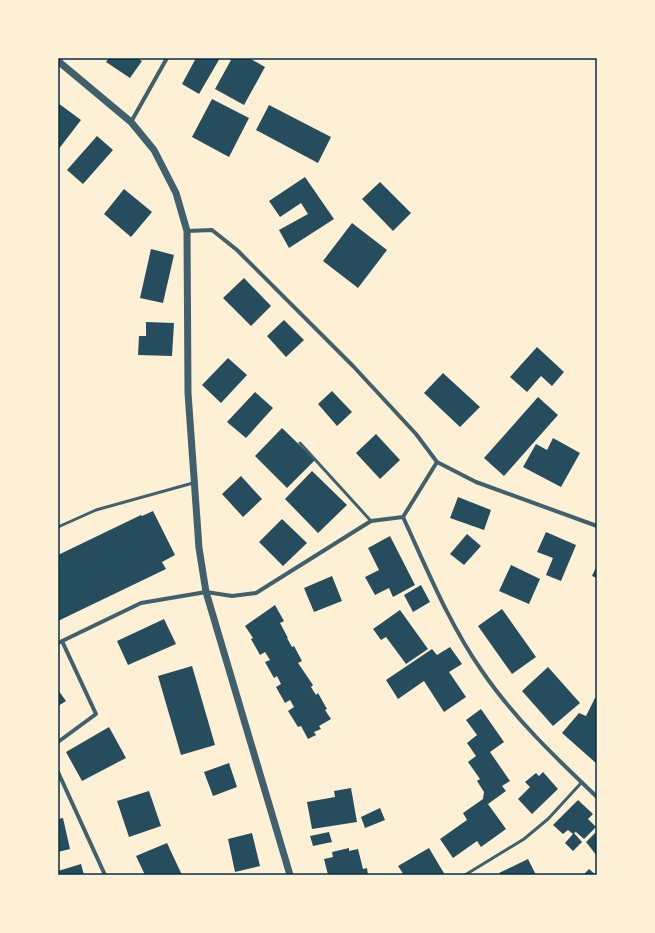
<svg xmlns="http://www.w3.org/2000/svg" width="655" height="933" font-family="Ubuntu,sans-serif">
	<rect width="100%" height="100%" fill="#fdf0d5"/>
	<!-- building -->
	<path fill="#264d5e" d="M109 58H137L142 61 130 78 106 62Z
		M196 58H220L199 94 182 84Z
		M227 58H249L265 67 244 105 215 89 231 60Z
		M212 99 249 118 229 157 192 137Z
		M58 103 81 120 58 150Z
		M269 105 331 137 318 163 256 130Z
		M97 136 113 150 83 184 67 170Z
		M305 177 334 219 289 248 279 230 308 214 301 203 280 217 269 201Z
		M380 182 411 213 393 231 362 199Z
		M124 189 152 212 131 237 104 214Z
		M352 223 387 250 358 288 323 261Z
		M151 249 174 255 163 303 140 298Z
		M244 278 271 306 251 326 223 298Z
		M284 320 304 340 286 357 267 336Z
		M146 322 174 323 172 356 138 355 139 336H146Z
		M537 347 564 372 552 386 541 376 527 392 510 377Z
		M228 358 247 375 221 403 202 385Z
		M443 373 480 407 460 427 424 393Z
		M332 391 352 412 337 426 318 404Z
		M255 392 273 408 246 438 227 422Z
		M538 397 558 415 504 476 484 458Z
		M282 428 315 460 287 488 255 456Z
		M376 434 400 460 380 479 356 453Z
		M553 438 580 453 561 487 523 467 536 444 547 450Z
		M312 471 347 505 318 533 285 499Z
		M241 476 262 499 243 517 222 494Z
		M458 497 491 510 484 530 450 518Z
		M153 511 175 555 162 562 166 569 58 621V555L141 515 142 516Z
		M282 519 307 543 283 566 259 542Z
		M546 532 576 545 561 581 546 575 553 558 537 552Z
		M467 534 481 546 464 565 450 554Z
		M390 536 415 585 393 597 389 588 375 595 365 577 379 570 368 548Z
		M511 565 540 579 529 604 499 591Z
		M597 565V578L592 576Z
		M332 576 342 601 314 612 304 588Z
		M421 585 430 602 413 612 404 595Z
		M275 605 284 621 280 623 288 638H287L292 647 294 646 302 661 298 663 313 685 311 687 316 695 318 693 327 709 325 710 331 719 319 726 321 729 314 732 316 735 308 739 301 726 298 727 288 711 294 707 290 700 285 703 276 687 281 684 277 676 274 678 265 662 270 660 265 652 260 655 251 639 253 638 245 626Z
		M502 609 536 657 512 674 478 626Z
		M400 610 428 649 406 664 386 637 381 640 373 629Z
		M164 619 176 644 128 665 117 641Z
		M450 647 462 664 449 672 466 697 444 712 424 681 398 699 386 680 432 649 437 655Z
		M192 666 215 745 181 755 158 676Z
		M548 667 580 703 553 726 522 691Z
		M58 690 66 701 58 706Z
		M595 698H597V764L562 733 579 713 586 716Z
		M481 709 504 742 490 752 510 781 502 786 506 791 488 804 506 829 481 847 477 841 453 858 440 839 467 820 463 813 483 799 484 792 477 781 480 779 468 762 476 756 467 743 477 735 466 720Z
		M109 727 126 758 82 781 66 752Z
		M229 763 237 787 213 796 204 772Z
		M543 772 558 789 532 814 518 799 530 787 525 782 536 773 539 776Z
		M351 788 357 822 312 829 307 802 335 797 334 791Z
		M149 791 161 826 129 837 117 801Z
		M578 800 593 814 588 819 596 827 584 839 576 832 574 833 582 842 573 851 565 843 573 834 568 830 563 834 553 825Z
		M380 808 385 820 365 828 361 817Z
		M63 818 70 849 58 852V819Z
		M597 831V856L586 842Z
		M329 832 332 842 313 846 310 836Z
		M252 833 260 866 235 872 228 839Z
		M167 843 182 875H145L136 856Z
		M349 848V851L358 849 363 869 367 868 368 875H328L324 859 333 857 332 852Z
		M429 848 445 875H404L398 866Z
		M528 859 536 875H500L499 873Z
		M81 864 84 875H58V871Z
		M589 869 596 875H583Z"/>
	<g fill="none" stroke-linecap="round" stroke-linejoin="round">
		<!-- service -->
		<path stroke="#3f606c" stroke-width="3" d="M300 443 371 521
			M58 527 96 510 193 483
			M465 875 524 839 548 819 582 782"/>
		<!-- minor -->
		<path stroke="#3f606c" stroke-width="4" d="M131 122 167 58
			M187 231 212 230 237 250 353 366 416 434 437 462 476 482 597 526
			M403 517C427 569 449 624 482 671 514 718 556 758 597 797
			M58 643 141 603 206 592 232 596 256 593 371 521 403 517 437 462
			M58 742 96 714 62 641
			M58 772 105 875"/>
		<!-- tertiary -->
		<path stroke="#3f606c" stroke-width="7" d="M58 61 131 122 154 150 176 193 187 231 188 393 199 548 206 592 290 875"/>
	</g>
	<!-- border -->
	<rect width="655" height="933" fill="none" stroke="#fdf0d5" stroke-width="118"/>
	<rect x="59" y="59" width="537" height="815" fill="none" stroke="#003049" stroke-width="1.5"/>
</svg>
